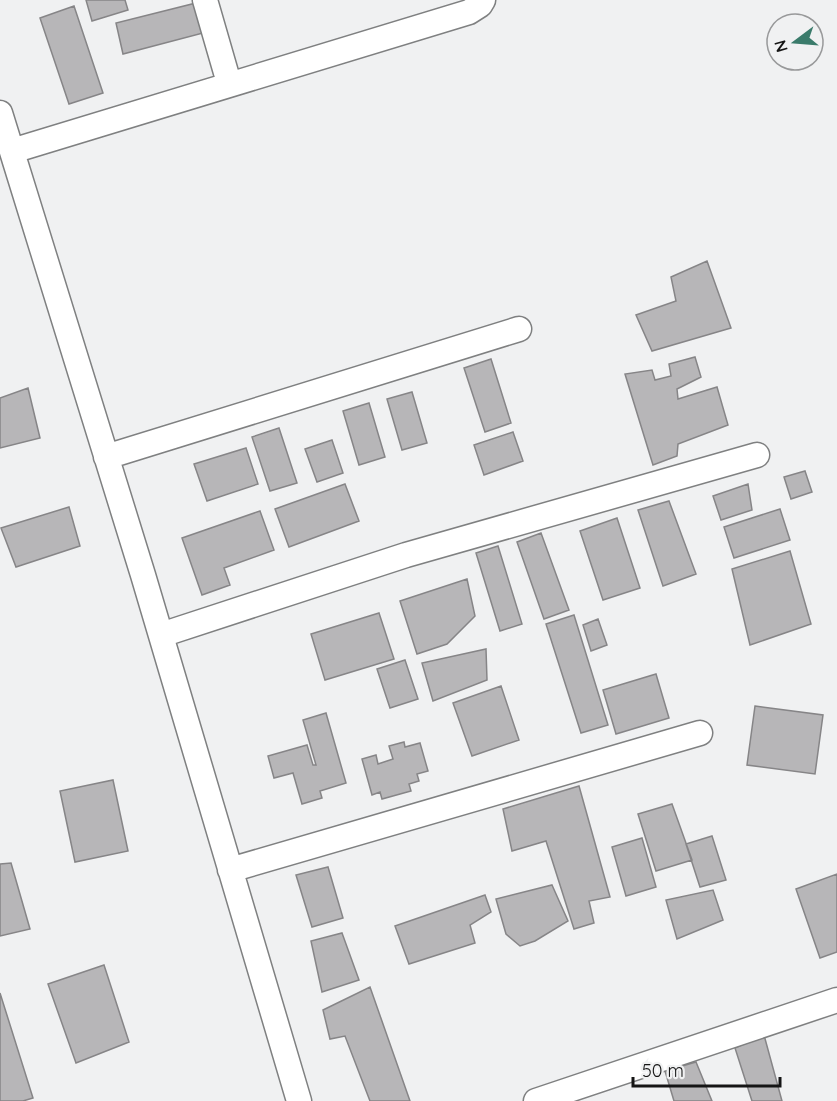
<svg xmlns="http://www.w3.org/2000/svg" width="837" height="1101" font-family="Quicksand,sans-serif">
	<rect width="100%" height="100%" fill="#f0f1f2"/>
	<!-- building -->
	<path fill="#b7b6b8" stroke="#868587" stroke-width="1.5" d="M86 0H125L128 10 92 21Z
		M196 3 203 33 123 54 116 23Z
		M74 6 103 93 69 104 40 18Z
		M707 261 731 328 652 351 636 315 676 301 671 277Z
		M695 357 701 377 677 389 678 399 717 387 728 425 678 444 677 456 653 465 625 374 652 370 655 380 671 376 669 364Z
		M491 359 511 423 485 432 464 368Z
		M28 388 40 438 0 448V398Z
		M412 392 427 443 402 450 387 399Z
		M369 403 385 457 359 465 343 411Z
		M279 428 297 483 270 491 252 437Z
		M513 432 523 461 484 475 474 445Z
		M332 440 343 473 317 482 305 449Z
		M246 448 258 484 207 501 194 464Z
		M805 471 812 492 791 499 784 477Z
		M345 484 359 521 289 547 275 509Z
		M748 484 752 510 721 520 713 496Z
		M669 501 696 574 663 586 638 510Z
		M69 507 80 546 16 567 1 528Z
		M780 509 790 540 734 558 724 527Z
		M260 511 274 550 224 568 230 585 202 595 182 538Z
		M617 518 640 588 603 600 580 531Z
		M541 533 569 610 544 619 517 542Z
		M498 546 522 624 500 631 476 553Z
		M790 551 811 624 750 645 732 569Z
		M467 579 475 616 447 644 417 654 400 601Z
		M379 613 394 659 325 680 311 634Z
		M574 615 608 725 581 733 546 624Z
		M598 619 607 645 591 651 583 625Z
		M486 649 487 680 433 701 422 663Z
		M405 660 418 699 390 708 377 669Z
		M656 674 669 718 616 734 603 690Z
		M501 686 519 740 472 756 453 703Z
		M755 706 823 715 815 774 747 765Z
		M326 713 346 783 320 791 322 798 302 804 293 773 274 778 268 756 307 745 313 765H316L303 720Z
		M404 742 405 747 420 743 428 771 417 774 419 781 409 784 411 791 382 799 380 792 372 795 362 759 376 755 378 764 393 759 389 746Z
		M113 780 128 851 75 862 60 791Z
		M579 786 610 897 589 901 594 923 574 929 546 841 512 851 503 809Z
		M672 804 692 860 656 871 638 814Z
		M712 836 726 880 700 887 686 844Z
		M642 838 656 887 626 896 612 847Z
		M11 863 30 929 0 936V864Z
		M328 867 343 918 312 927 296 875Z
		M837 874V952L820 958 796 889Z
		M552 885 568 921 535 941 520 946 506 934 496 899Z
		M713 890 723 920 677 939 666 900Z
		M485 895 491 912 470 925 475 943 409 964 395 926Z
		M342 933 359 980 322 992 311 941Z
		M104 965 129 1042 76 1063 48 984Z
		M370 987 410 1101H370L345 1036 330 1039 323 1010Z
		M0 993 33 1098 23 1101H0Z
		M764 1035 782 1101H752L735 1048Z
		M696 1062 712 1101H674L665 1071Z"/>
	<g fill="none" stroke-linecap="round" stroke-linejoin="round">
		<!-- street casing -->
		<g stroke="#7f8081" stroke-width="27">
			<path id="street" d="M205 0 229 83
				M0 113 143 575 299 1101
				M12 151 469 12 480 5 483 0
				M106 457 519 329
				M161 635 406 555 757 455
				M230 870 700 733
				M536 1101 837 1000"/>
		</g>
		<!-- street -->
		<use href="#street" stroke="#fff" stroke-width="24"/>
	</g>
	<!-- north arrow -->
	<g transform="translate(795 42) rotate(254)"><circle r="28" fill="#f0f1f2" stroke="#98999a" stroke-width="1.5"/>
	<path d="M0-4.5L10 22L0 15L-10 22Z" fill="#3a7b6b"/>
	<text y="-9" font-size="16" font-weight="bold" text-anchor="middle" fill="#151515">N</text>
	</g>
	<!-- scale -->
	<path d="M633 1077v9h147v-9" fill="none" stroke="#151515" stroke-width="3"/>
	<text x="642" y="1077" font-size="18" fill="#151515" stroke="#f0f1f2" stroke-width="4.5" paint-order="stroke">50 m</text>
</svg>
